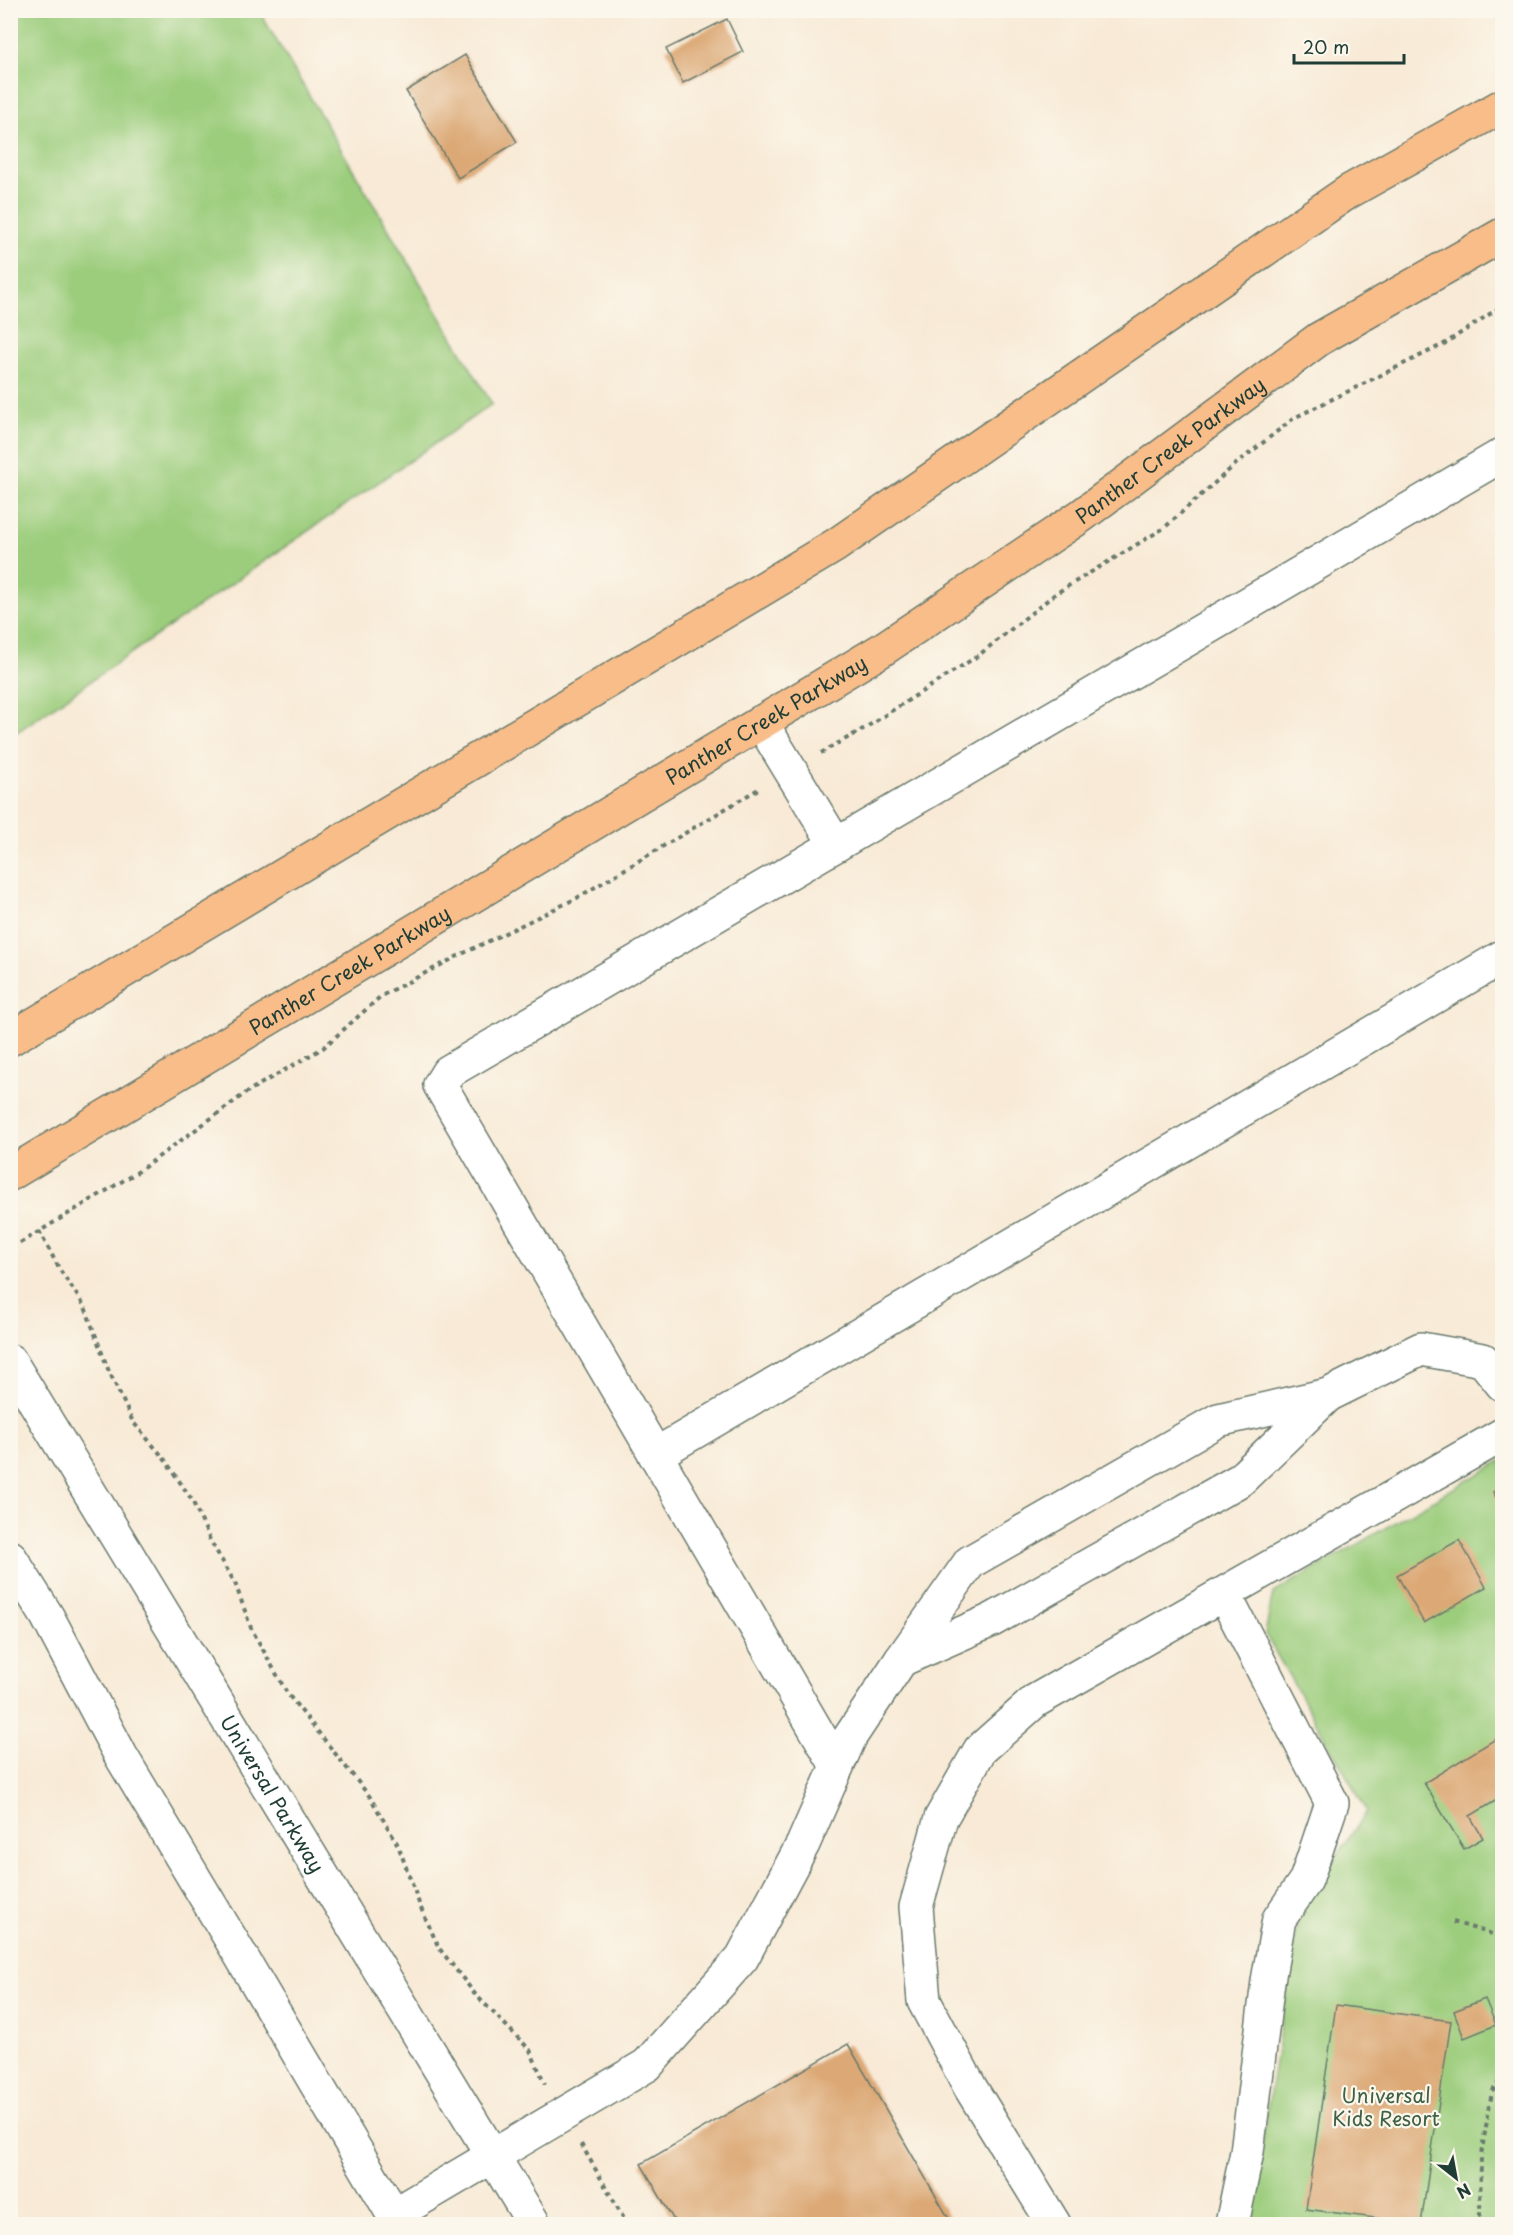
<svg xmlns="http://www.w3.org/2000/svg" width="1513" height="2235" font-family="'Playpen Sans',sans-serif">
	<rect width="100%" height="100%" fill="#fbf7ec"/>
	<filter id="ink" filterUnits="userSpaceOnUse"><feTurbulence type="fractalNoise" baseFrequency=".0167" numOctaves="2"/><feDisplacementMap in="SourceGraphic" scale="12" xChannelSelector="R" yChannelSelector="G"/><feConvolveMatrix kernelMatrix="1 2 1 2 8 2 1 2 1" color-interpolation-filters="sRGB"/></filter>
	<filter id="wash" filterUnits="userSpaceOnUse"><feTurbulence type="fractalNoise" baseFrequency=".008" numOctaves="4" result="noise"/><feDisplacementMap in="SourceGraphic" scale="24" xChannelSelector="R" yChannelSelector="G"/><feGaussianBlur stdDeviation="1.35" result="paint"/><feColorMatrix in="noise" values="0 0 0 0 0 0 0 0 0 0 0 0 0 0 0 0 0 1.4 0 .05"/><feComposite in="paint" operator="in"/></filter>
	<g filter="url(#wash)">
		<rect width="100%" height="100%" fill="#f8ead6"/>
		<!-- green -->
		<path fill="#9ccd7d" stroke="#5e8558" stroke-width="1.5" d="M11 10 259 11 492 404 11 736Z
			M1502 1460V2224H1249L1299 1913 1367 1811 1265 1634 1273 1593Z"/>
		<g id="blocks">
			<!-- building -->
			<path fill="#dca976" d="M727 19 743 52 683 83 666 49Z
				M465 55 517 142 458 178 406 91Z
				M1502 1486V1508L1493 1492Z
				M1459 1540 1486 1587 1424 1623 1397 1575Z
				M1502 1735V1797L1470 1816 1483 1838 1464 1849 1424 1783Z
				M1485 1999 1496 2025 1464 2038 1454 2011Z
				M1336 2005 1451 2021 1421 2224 1306 2209Z
				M848 2044 952 2224H676L641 2164Z"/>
		</g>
	</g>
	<g filter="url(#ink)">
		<use href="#blocks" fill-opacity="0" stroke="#6b7a6d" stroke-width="1.5"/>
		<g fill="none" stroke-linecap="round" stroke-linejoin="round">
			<!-- minor casing -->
			<g stroke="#6b7a6d" stroke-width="36">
				<g id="minor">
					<path d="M761 722 836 845"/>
					<path id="s1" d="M10 1361 534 2224"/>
					<path d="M655 1455 1502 957"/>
					<path d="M10 1557 47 1616 121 1756 238 1951 399 2224"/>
					<path d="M1224 1594 1332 1803 1306 1880 1279 1919 1268 1981 1247 2152 1232 2224"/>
					<path d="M901 1660 992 1620 1240 1480 1328 1395"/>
					<path d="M837 1766 440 1085 448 1072 1502 455"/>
					<path d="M393 2215 647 2065 742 1958 803 1844 850 1737 901 1660 970 1562 1218 1420 1328 1395 1421 1349 1483 1360 1502 1384"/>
					<path d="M1054 2224 970 2087 924 2001 916 1907 941 1818 980 1750 1035 1701 1502 1435"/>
				</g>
			</g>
			<!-- major casing -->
			<g stroke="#6b7a6d" stroke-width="36">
				<g id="major">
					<path d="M10 1039 836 545 1348 192 1502 106"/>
					<path id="s2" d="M10 1174 880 651 1081 516 1319 339 1502 235"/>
				</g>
			</g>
			<!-- path -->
			<path stroke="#6b7a6d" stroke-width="4" stroke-dasharray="4.5 4.5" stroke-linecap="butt" d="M821 753 865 728 979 655 1055 594 1164 528 1236 464 1294 418 1444 344 1502 306
				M39 1231 60 1270 85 1307 108 1369 133 1422 163 1457 192 1500 210 1540 235 1583 251 1628 287 1693 370 1797 398 1845 420 1906 439 1948 475 1994 530 2050 545 2084
				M20 1243 139 1171 250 1090 323 1048 381 996 458 956 577 898 760 788
				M1453 1922 1502 1937
				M581 2144 627 2224
				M1486 2224 1480 2215 1481 2155 1492 2092 1502 2077"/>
			<!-- minor -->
			<use href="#minor" stroke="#fff" stroke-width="33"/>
			<!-- major -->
			<use href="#major" stroke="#f8bd89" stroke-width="33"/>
		</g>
	</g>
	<g text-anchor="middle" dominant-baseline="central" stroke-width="4.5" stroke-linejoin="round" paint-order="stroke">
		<!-- street labels -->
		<g font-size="20" fill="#1f3d34" stroke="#fbf7ec">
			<text stroke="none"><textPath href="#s2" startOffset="1368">Panther Creek Parkway</textPath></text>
			<text stroke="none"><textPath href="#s2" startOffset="882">Panther Creek Parkway</textPath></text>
			<text stroke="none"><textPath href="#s2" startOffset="396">Panther Creek Parkway</textPath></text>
			<text stroke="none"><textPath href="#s1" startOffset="506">Universal Parkway</textPath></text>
		</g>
		<!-- park labels -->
		<g font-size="20" fill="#3e6146" stroke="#fbf7ec">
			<text x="1386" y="2095">Universal<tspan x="1386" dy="23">Kids Resort</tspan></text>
		</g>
	</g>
	<!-- margin -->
	<rect width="1513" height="2235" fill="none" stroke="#fbf7ec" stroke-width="36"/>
	<!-- north arrow -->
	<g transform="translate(1456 2178) rotate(149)" stroke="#fbf7ec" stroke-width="4.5" paint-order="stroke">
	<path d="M0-4.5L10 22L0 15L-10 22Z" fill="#1f3d34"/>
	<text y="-9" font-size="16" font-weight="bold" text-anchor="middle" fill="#1f3d34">N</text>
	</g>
	<!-- scale -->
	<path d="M1294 54v9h110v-9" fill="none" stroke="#1f3d34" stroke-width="3"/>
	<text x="1303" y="54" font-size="18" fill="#1f3d34" stroke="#fbf7ec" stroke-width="4.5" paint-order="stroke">20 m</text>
</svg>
